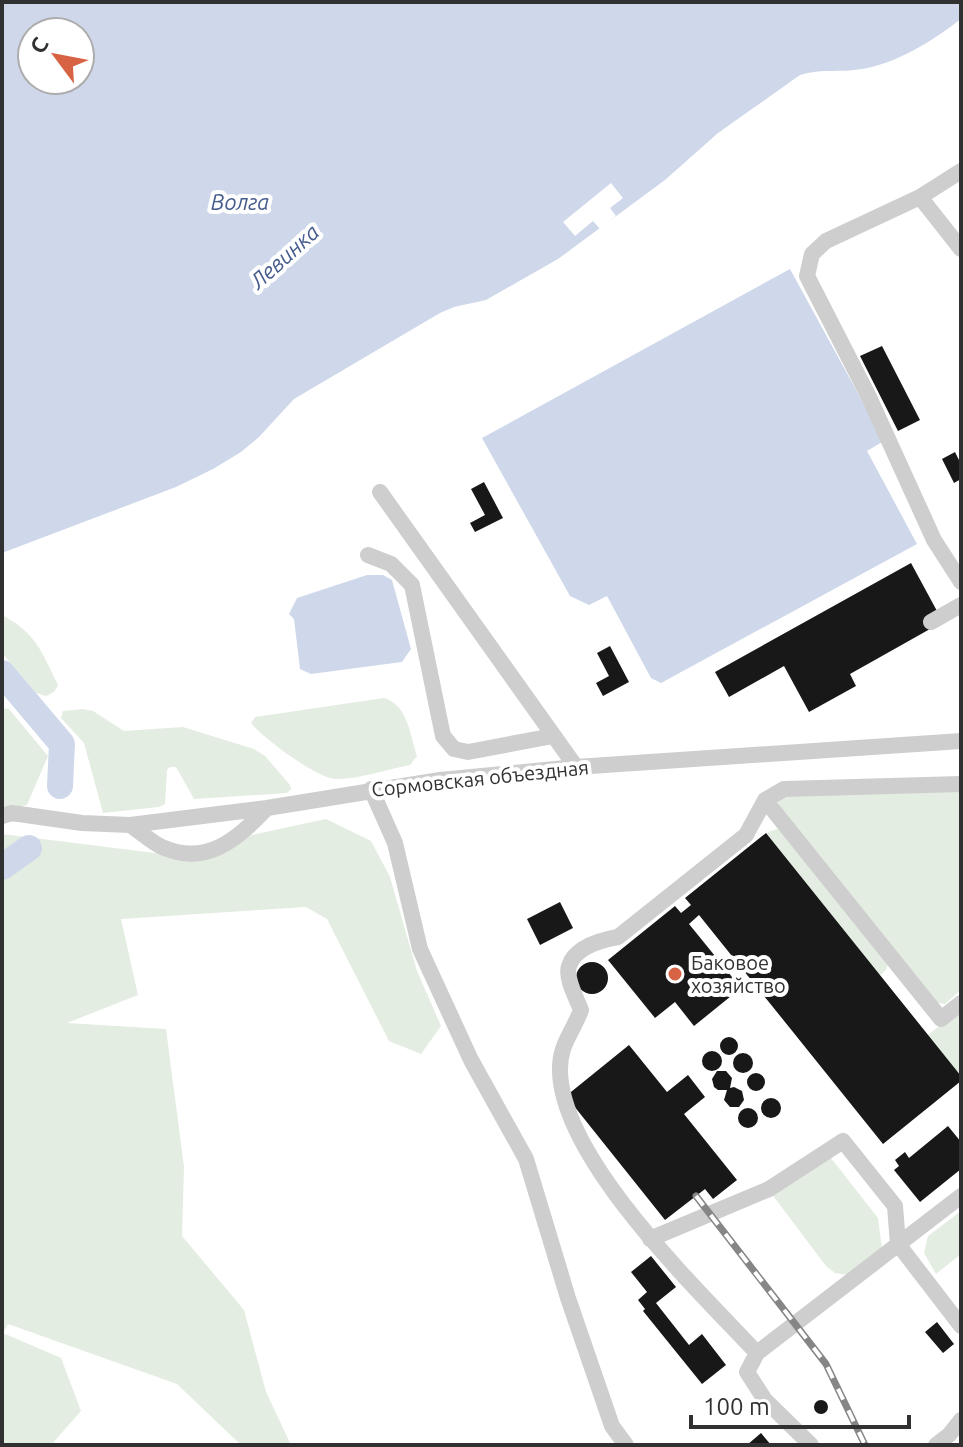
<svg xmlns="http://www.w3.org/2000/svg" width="963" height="1447" font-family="Ubuntu,sans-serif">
	<rect width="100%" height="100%" fill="#fff"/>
	<!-- green -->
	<path fill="#e4ede1" d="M2 615C37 634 41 651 58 685L54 692 46 696 36 693 2 653Z
		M384 698C408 705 410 735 417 756L410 765C388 769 357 780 335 779 317 778 263 738 251 723L255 717Z
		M2 708 9 709 48 756 27 805 2 810Z
		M83 709 93 711 124 731 183 727 254 749 265 756 290 785 291 789 287 793 194 799 176 767H170L167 770 165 804 159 807 103 813 84 743 61 718 63 711Z
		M961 789V990L945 1004 932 1002 777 808 779 799 787 794Z
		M326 819 371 841 390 877 417 971 441 1026 421 1054 389 1041 327 919 306 907 121 919 138 995 67 1023 166 1029 184 1167 182 1236 244 1310 266 1392 291 1445H241L177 1384 8 1324 3 1333 61 1358 81 1411 51 1445H2V834L163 854Z
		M777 829 786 832 889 960 886 970 880 975 766 833Z
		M961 1008V1076L928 1035Z
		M831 1158 878 1218 882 1249 848 1275 835 1273 826 1266 771 1193Z
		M961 1211V1254L936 1274 924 1253 928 1236Z"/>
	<!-- water -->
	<path fill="#cfd8ea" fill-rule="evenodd" d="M2 2H961V19C932 41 898 63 862 69 841 73 821 68 800 75L718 133 665 180 558 259 486 300 454 307 440 313 294 399 259 437 241 452 213 469 176 487 2 553ZM32 32H80V80H32Z
		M790 269 884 441 867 451 917 544 661 683 651 678 607 596 589 605 570 596 482 438Z
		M367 575H383L392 580 411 649 402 662 311 674 300 669 294 619 289 614 297 598Z"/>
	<!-- pier -->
	<path fill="#fff" d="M611 183 623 198 610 208 616 216 600 229 593 221 575 236 563 222Z"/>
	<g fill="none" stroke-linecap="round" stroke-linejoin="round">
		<!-- river -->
		<path stroke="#cfd8ea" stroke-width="26" d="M2 673 62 744 60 786
			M2 867 29 848"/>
	</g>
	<!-- building -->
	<path fill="#181818" d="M882 346 920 420 898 431 860 356Z
		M955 452 961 464V479L954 483 942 459Z
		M484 482 503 518 475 532 470 523 485 515 471 489Z
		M911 563 937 611 924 618 930 629 850 674 856 686 809 712 784 666 729 697 715 672Z
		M610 646 629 682 603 696 596 683 609 676 597 653Z
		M766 833 961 1076V1081L883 1144 699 915 689 924 741 988 694 1026 675 1002 655 1018 608 960 675 906 681 913 691 905 685 898Z
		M560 902 573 928 540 945 527 919Z
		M576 978a16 16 0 1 1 32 0a16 16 0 1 1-32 0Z
		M720 1046a9 9 0 1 1 18 0a9 9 0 1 1-18 0Z
		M629 1045 667 1092 688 1075 705 1097 684 1114 737 1180 713 1199 705 1189 665 1220 566 1096Z
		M702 1061a10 10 0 1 1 20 0a10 10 0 1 1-20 0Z
		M733 1063a10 10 0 1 1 20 0a10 10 0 1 1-20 0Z
		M717 1071H726L732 1078 730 1088 734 1087 742 1091 744 1100 739 1107H730L724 1100 727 1090H718L714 1087 712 1079Z
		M747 1082a9 9 0 1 1 18 0a9 9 0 1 1-18 0Z
		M761 1108a10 10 0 1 1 20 0a10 10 0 1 1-20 0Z
		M738 1118a10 10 0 1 1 20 0a10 10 0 1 1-20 0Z
		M948 1126 961 1142V1169L920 1202 894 1170 899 1166 895 1160 905 1152 909 1158Z
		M651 1256 676 1287 656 1303 689 1345 702 1334 726 1365 702 1384 643 1311 645 1309 638 1300 647 1292 631 1272Z
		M937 1322 954 1344 943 1353 925 1332Z
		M814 1407a7 7 0 1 1 14 0a7 7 0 1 1-14 0Z
		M761 1433 771 1445H747Z"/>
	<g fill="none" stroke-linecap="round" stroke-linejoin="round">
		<!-- minor -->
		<path stroke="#cecece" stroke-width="16" d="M961 171 920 197 826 241 812 254 807 276 869 397 934 540 961 582
			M920 197 961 249
			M380 492 576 767
			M368 555 391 564 412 585 443 736 454 749 468 752 553 736
			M931 622 961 605
			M371 789 395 843 420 949 471 1060 526 1159 568 1298 612 1426 626 1445
			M765 800 941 1019 961 1003
			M2 816 12 813 82 823 130 825 267 808 440 780 576 767 961 741
			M130 825C141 832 151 842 162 847 207 867 237 839 267 808
			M650 1239 769 1189 843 1141 895 1206 898 1244 961 1326
			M757 1353C698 1290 563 1161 560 1072 559 1045 572 1034 581 1010 577 999 565 979 569 966 575 947 601 940 618 937L746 835 765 800 784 789 961 784
			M811 1445 765 1400 747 1372 757 1353 961 1196
			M936 1445 949 1435 961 1420"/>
		<!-- rail casing -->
		<g stroke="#868686" stroke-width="7">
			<path id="rail" d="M696 1196 826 1364 865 1445"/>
		</g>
		<!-- rail -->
		<use href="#rail" stroke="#fff" stroke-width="4" stroke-dasharray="12" stroke-linecap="butt"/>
	</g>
	<!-- markers -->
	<circle fill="#d76344" stroke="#fff" stroke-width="3" cx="675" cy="974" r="8"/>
	<g text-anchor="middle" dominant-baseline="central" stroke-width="8" stroke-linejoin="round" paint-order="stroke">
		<!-- street labels -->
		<g font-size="20" fill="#313131" stroke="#fff">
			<text transform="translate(480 778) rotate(-6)">Сормовская объездная</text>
		</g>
		<!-- poi labels -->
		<g font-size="20" fill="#313131" stroke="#fff" text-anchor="start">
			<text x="691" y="962">Баковое<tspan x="691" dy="23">хозяйство</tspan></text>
		</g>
		<!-- water labels -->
		<g font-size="22" font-style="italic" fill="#455c8d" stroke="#fff">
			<text x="240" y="201">Волга</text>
			<text transform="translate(284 256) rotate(-42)">Левинка</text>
		</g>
	</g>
	<!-- border -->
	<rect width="963" height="1447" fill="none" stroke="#313131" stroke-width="8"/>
	<!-- north arrow -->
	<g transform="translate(56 56) rotate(302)"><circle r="38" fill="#ffffff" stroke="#adadad" stroke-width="2"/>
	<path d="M0-6L14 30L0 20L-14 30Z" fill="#d76344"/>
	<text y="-12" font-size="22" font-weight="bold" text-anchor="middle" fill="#313131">С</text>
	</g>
	<!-- scale -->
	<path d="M691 1415v12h218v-12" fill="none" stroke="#313131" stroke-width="4"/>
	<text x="703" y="1415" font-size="24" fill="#313131" stroke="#ffffff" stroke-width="6" paint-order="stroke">100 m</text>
</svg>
